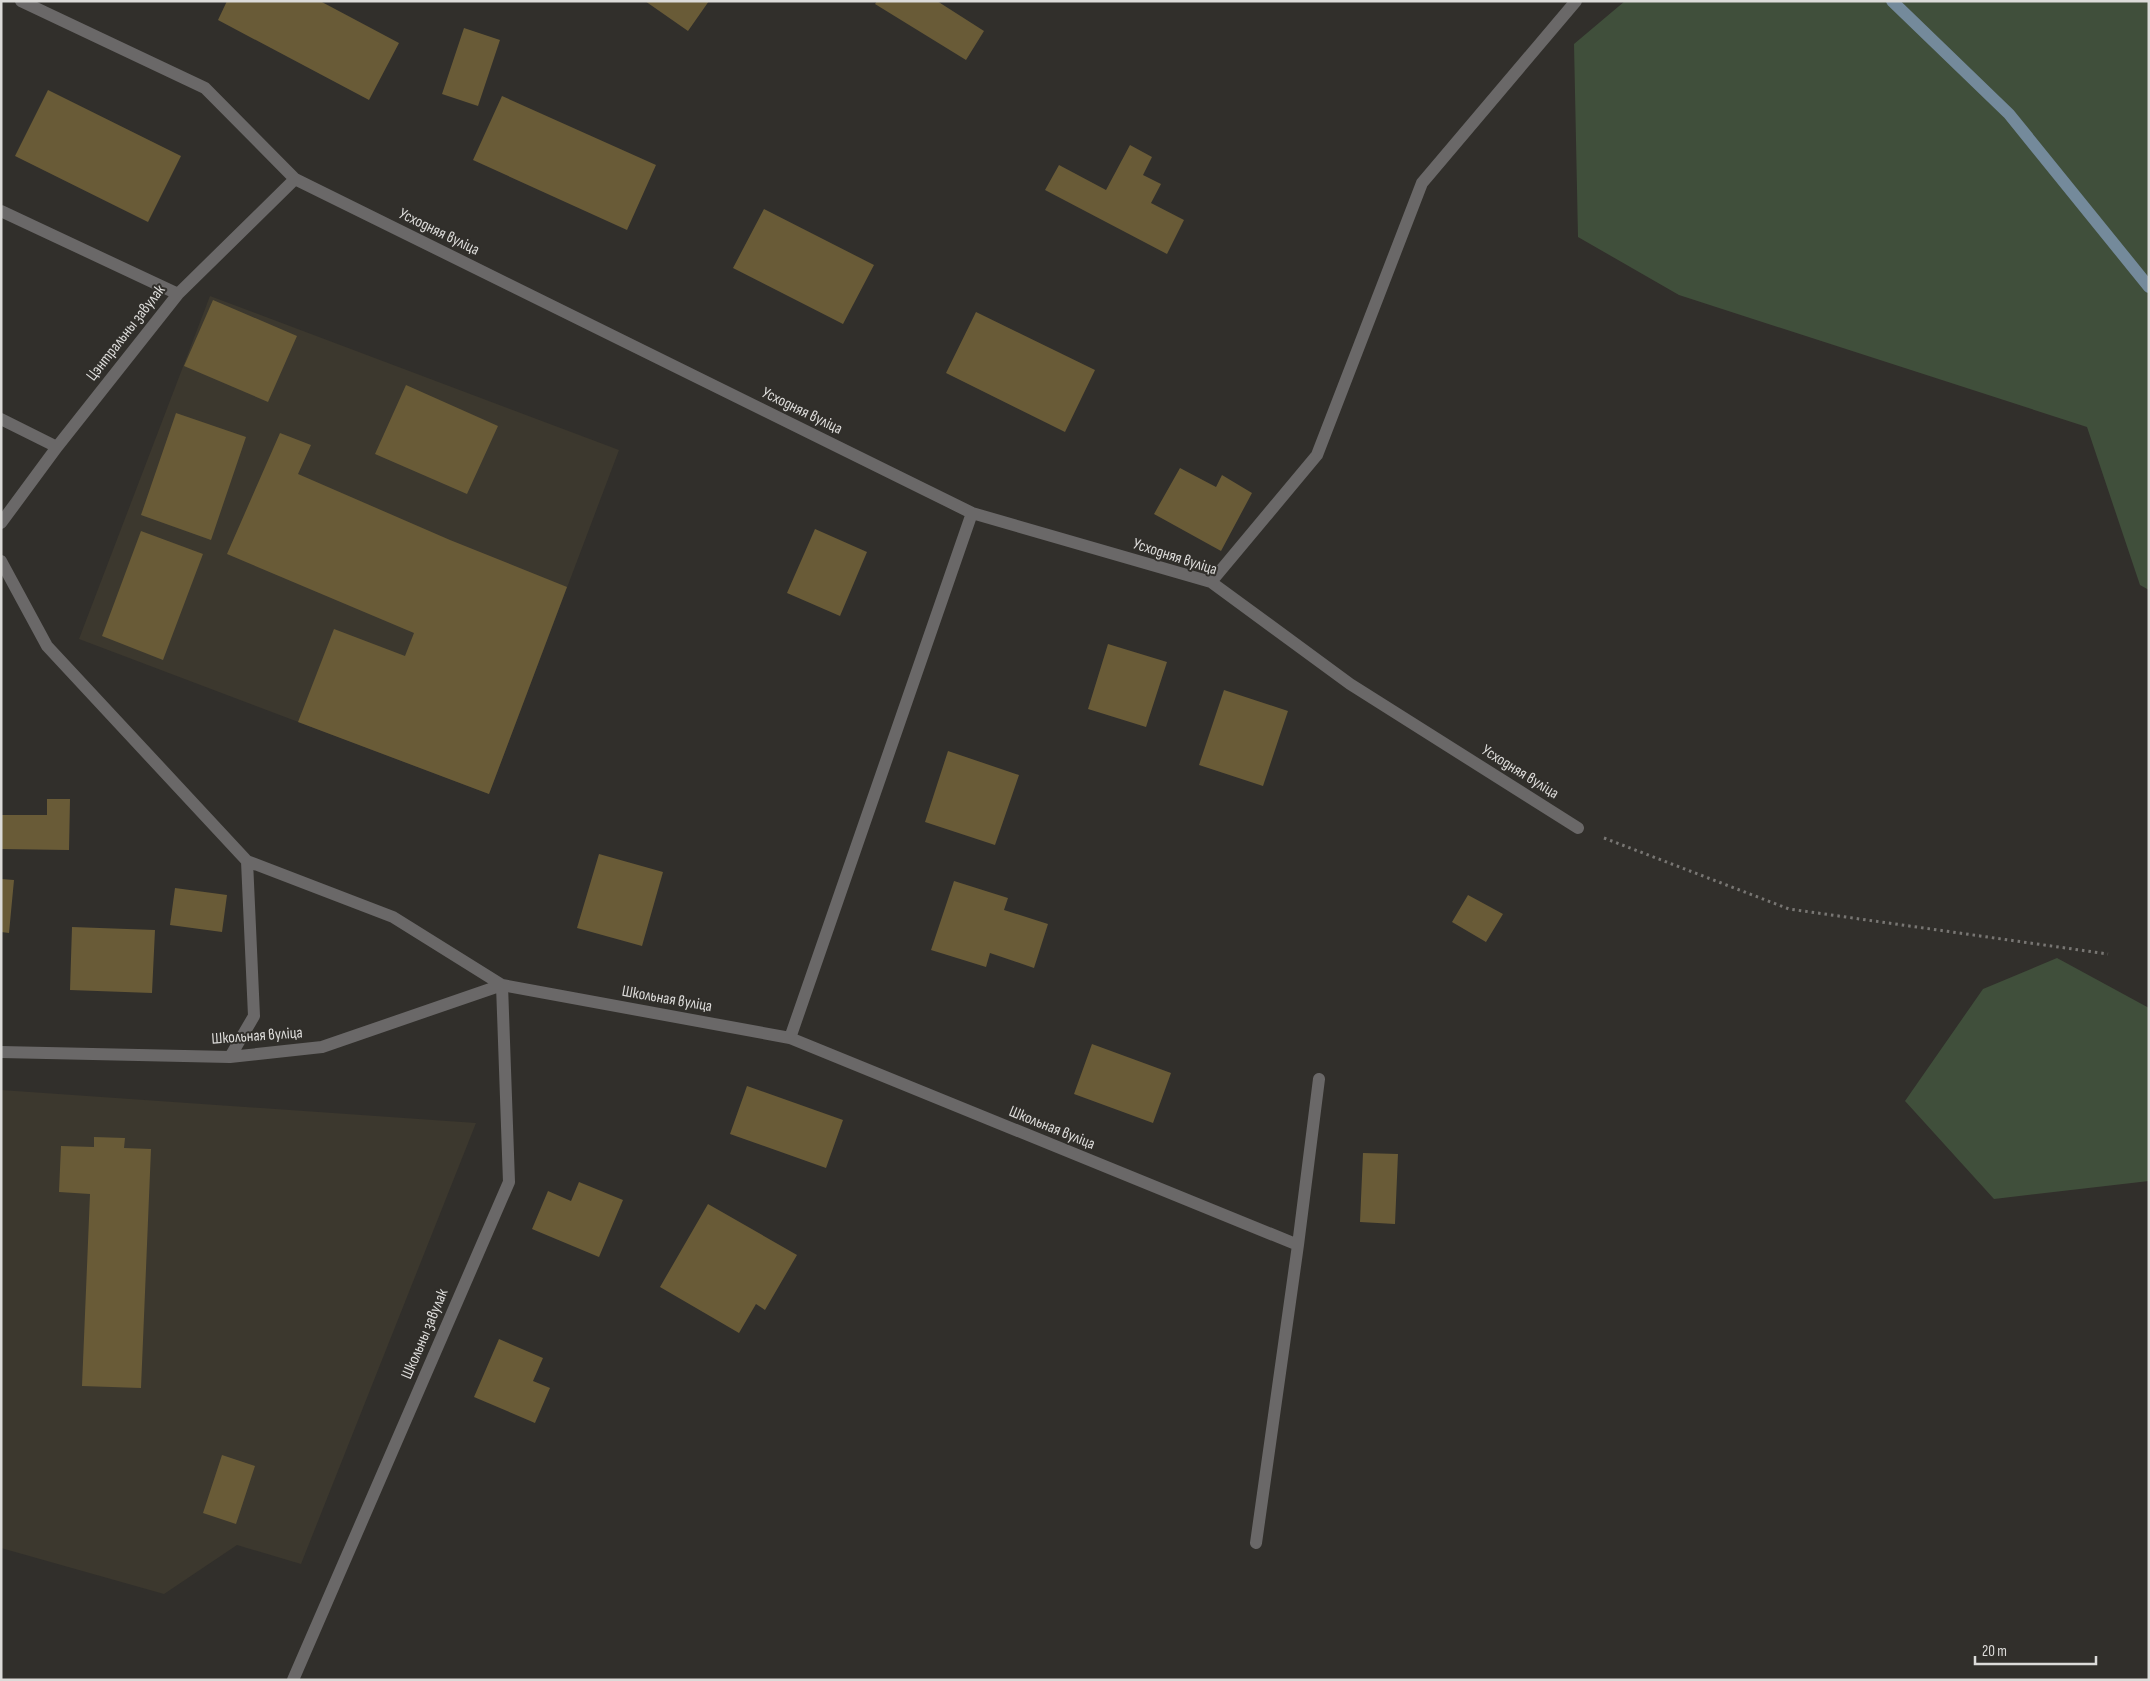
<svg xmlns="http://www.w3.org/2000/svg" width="2150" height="1681" font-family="'Sofia Sans Condensed',sans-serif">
	<rect width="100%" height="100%" fill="#312f2b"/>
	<!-- built -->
	<path fill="#3c382e" d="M210 296 619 450 489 794 79 639Z
		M1 1090 476 1123 301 1564 237 1545 164 1594 1 1548Z"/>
	<!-- green -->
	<path fill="#404f3b" d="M1625 1H2149V590L2140 585 2087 427 1679 295 1578 237 1574 44Z
		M2057 958 2149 1008V1181L1994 1199 1905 1101 1983 989Z"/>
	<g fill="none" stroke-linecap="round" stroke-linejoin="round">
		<!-- stream -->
		<path stroke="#748a9b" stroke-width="12" d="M1892 1 2009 114 2149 287"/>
	</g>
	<!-- building -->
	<path fill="#695b37" d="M227 1H320L399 43 369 100 218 20Z
		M645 1H709L688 31Z
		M877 1H937L984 31 966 60 875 4Z
		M464 28 500 40 478 106 442 94Z
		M48 90 181 156 148 222 15 156Z
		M502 96 656 165 627 230 473 160Z
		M1130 145 1152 157 1143 175 1161 184 1151 203 1184 220 1167 254 1045 190 1059 165 1106 190Z
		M764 209 874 265 843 324 733 268Z
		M213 300 297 336 268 402 184 366Z
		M976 312 1095 370 1065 432 946 373Z
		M406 385 498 426 467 494 375 454Z
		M176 413 246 437 211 540 141 515Z
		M280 433 311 445 298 474 450 540 567 587 489 794 298 722 334 629 405 656 414 633 227 554Z
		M1180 468 1216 487 1222 475 1252 493 1221 551 1154 514Z
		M815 529 867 552 840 616 787 593Z
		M141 531 203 554 163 660 102 636Z
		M1108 644 1167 662 1146 727 1088 709Z
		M1224 690 1288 711 1263 786 1199 765Z
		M948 751 1019 775 995 845 925 822Z
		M47 799H70L69 850 1 849V815H47Z
		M599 854 663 872 642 946 577 928Z
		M1 879 14 880 9 933 1 932Z
		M954 881 1008 898 1004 910 1048 924 1034 968 990 953 986 967 931 950Z
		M175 888 227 895 222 932 170 925Z
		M1468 895 1503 914 1486 942 1452 922Z
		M72 927 155 930 152 993 70 990Z
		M1092 1044 1171 1073 1153 1123 1074 1094Z
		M747 1086 843 1120 826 1168 730 1134Z
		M94 1137 125 1138 124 1148 151 1149 141 1388 82 1386 90 1194 59 1192 61 1146 94 1147Z
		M1363 1153 1398 1154 1395 1224 1360 1222Z
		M579 1182 623 1200 599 1257 532 1229 548 1191 571 1201Z
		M708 1204 797 1255 765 1310 756 1304 739 1333 660 1287Z
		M499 1339 543 1358 533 1381 550 1388 535 1423 474 1397Z
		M222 1455 255 1466 236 1524 203 1513Z"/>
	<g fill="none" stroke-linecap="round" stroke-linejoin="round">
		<!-- path -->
		<path stroke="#787673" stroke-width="3" stroke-dasharray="2.5 4" stroke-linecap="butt" d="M1604 838 1789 909 2108 954"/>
		<!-- minor -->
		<path stroke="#6a6868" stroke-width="12" d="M21 1 205 88 295 179 972 513 1211 582 1350 684 1578 828
			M1 211 178 294
			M1 419 57 447
			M1 523 57 447 178 294 295 179
			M1 561 47 646 247 861 393 917 502 985
			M1211 582 1317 455 1422 183 1576 1
			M790 1038 972 513
			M1 1052 230 1057 322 1047 502 985 790 1038 1298 1245
			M230 1057 254 1016 247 861
			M1256 1543 1298 1245 1319 1079
			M293 1680 509 1182 502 985"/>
	</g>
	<g text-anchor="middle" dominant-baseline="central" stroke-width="4" stroke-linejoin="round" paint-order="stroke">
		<!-- street labels -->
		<g font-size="16" fill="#dcdbd9" stroke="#312f2b">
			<text transform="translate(439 232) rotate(26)">Усходняя вуліца</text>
			<text transform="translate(126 333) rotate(-52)">Цэнтральны завулак</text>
			<text transform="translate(802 411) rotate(26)">Усходняя вуліца</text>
			<text transform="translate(1175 557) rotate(18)">Усходняя вуліца</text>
			<text transform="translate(1520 772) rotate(32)">Усходняя вуліца</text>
			<text transform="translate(667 999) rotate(10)">Школьная вуліца</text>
			<text transform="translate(257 1036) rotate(-4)">Школьная вуліца</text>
			<text transform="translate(1052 1128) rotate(22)">Школьная вуліца</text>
			<text transform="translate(425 1334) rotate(-67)">Школьны завулак</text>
		</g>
	</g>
	<!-- border -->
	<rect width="2150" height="1681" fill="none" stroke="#dcdbd9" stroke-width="5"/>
	<!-- scale -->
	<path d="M1975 1656v8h121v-8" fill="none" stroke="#dcdbd9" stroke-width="2.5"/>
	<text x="1982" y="1656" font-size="15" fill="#dcdbd9" stroke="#312f2b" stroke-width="4" paint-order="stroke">20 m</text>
</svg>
